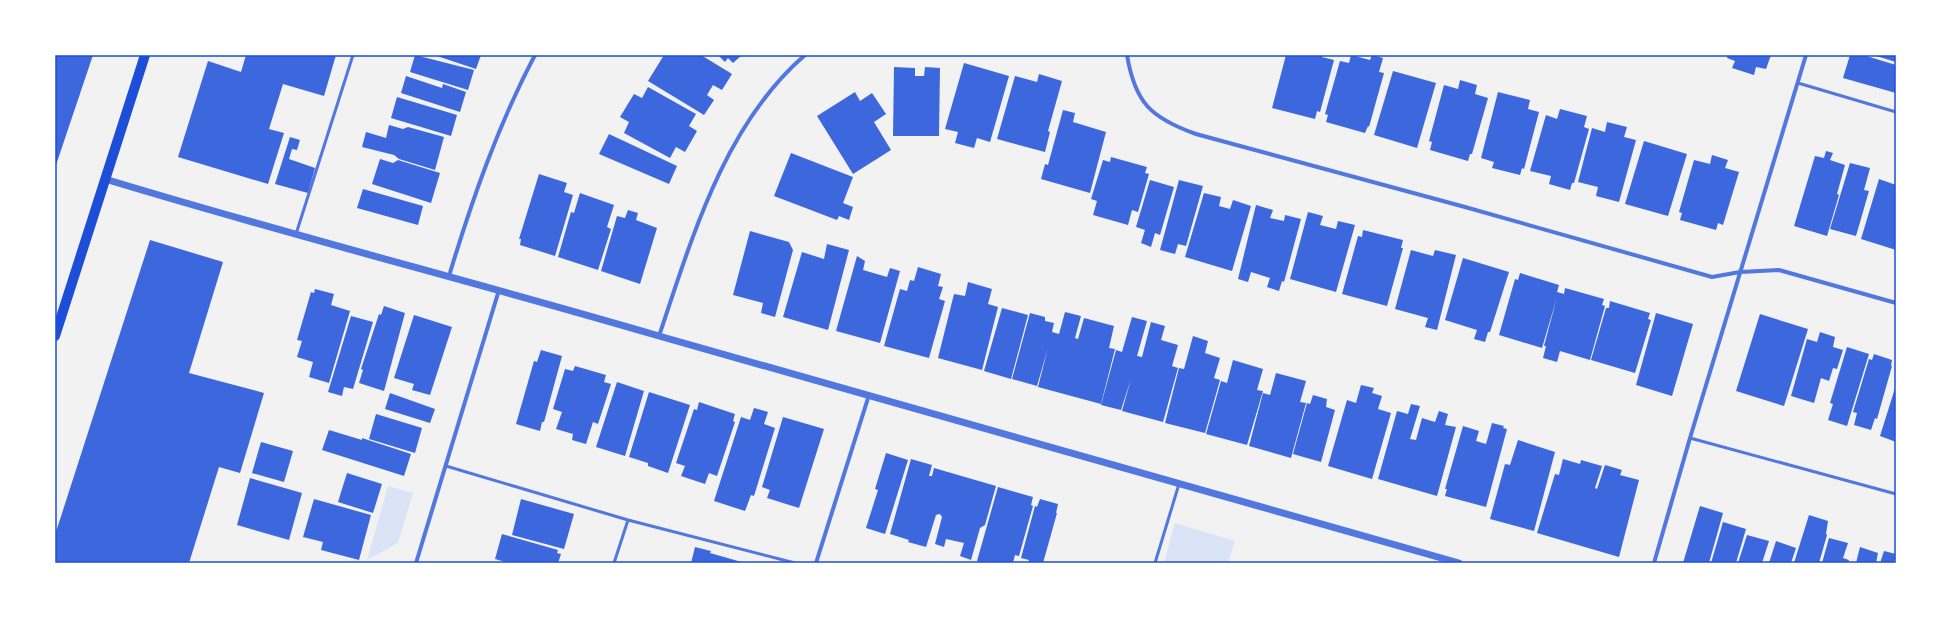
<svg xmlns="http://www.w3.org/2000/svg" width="1951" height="618" font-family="Commissioner,sans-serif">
	<rect width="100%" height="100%" fill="#f2f2f2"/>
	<!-- green -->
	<path fill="#dbe4f7" d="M388 486 413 493 398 543 367 560Z
		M1175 523 1235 541 1228 563H1164Z"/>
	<!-- building -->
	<path fill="#3d67dc" d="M55 55H93L55 168Z
		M246 55H336L324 96 283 84 269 129 284 133 268 184 178 157 208 61 241 72Z
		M415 55 474 70 468 90 410 72Z
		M434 55H481L476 69Z
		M664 55H701L732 74 722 90 713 85 707 95 714 100 704 115 648 81Z
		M718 55H742L733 63 728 58 725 62Z
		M1286 55H1322V57L1334 60 1320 112 1317 111 1315 119 1272 108Z
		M1351 55 1370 60 1372 55 1383 58 1379 72 1384 73 1369 127 1368 126 1365 133 1326 122 1328 115 1325 114 1340 61 1349 63Z
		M1728 55H1771L1766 69 1756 67 1754 75 1732 68 1735 61 1727 58Z
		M1850 55H1863L1896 65V93L1843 78Z
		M1873 55H1896V62Z
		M964 63 1009 76 990 142 977 138 974 148 955 143 958 132 945 129Z
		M894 67 915 68V76H924L925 67 940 68 939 136H893Z
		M1393 71 1436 83 1417 148 1374 135Z
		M1039 74 1062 81 1048 131 1050 132 1045 152 997 139 1015 76 1037 82Z
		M406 76 442 88 443 84 466 92 460 112 401 93Z
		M1460 80 1477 85 1475 94 1488 98 1472 154H1470L1468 161 1430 150 1432 142 1429 141 1444 85 1458 89Z
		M648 87 696 114 689 126 697 131 685 152 676 147 670 158 624 133 629 122 620 117 634 94 642 98Z
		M855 92 860 101 872 93 886 114 874 122 891 150 853 174 817 116Z
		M1498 92 1530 100 1528 109 1539 112 1524 169 1522 168 1520 175 1492 168 1494 162 1481 158Z
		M397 97 457 115 451 136 391 118Z
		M1560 109 1587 116 1584 127 1589 129 1574 183H1572L1570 190 1549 184 1551 176 1530 171 1546 115 1557 119Z
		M1063 110 1075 113 1073 122 1106 132 1090 193 1041 179 1045 164 1048 165Z
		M1607 122 1627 127 1624 137 1636 140 1619 202 1596 196 1598 187 1578 182 1592 128 1605 132Z
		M389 125 403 129 408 127 444 137 435 170 399 159 394 155 362 147 366 132 386 138Z
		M609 134 677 166 669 184 599 154Z
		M290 137 300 140 297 150 292 149 289 159 315 168 308 193 275 184Z
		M1644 141 1687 154 1668 216 1625 204Z
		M1826 151 1833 153 1830 160 1845 165 1837 194 1839 195 1827 236 1794 226 1815 156 1824 158Z
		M791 153 853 177 843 203 853 207 849 220 839 216 837 220 774 196Z
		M1712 155 1728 160 1725 168 1739 172 1723 225 1718 223 1716 230 1680 220 1682 213 1679 212 1694 160 1710 164Z
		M1111 157 1147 167 1145 173 1149 174 1138 212 1132 210 1128 225 1093 215 1097 201 1091 199 1103 160 1110 162Z
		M380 159 393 163 398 160 440 173 431 203 372 184Z
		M1850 163 1870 168 1864 190 1869 191 1856 236 1830 229Z
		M539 174 567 183 564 192 573 195 555 256 520 245 521 239H519Z
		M1879 179 1896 185V250L1861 239Z
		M1150 180 1174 187 1160 235 1155 233 1151 247 1141 243 1145 230 1136 227Z
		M1179 180 1203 186 1186 246 1178 244 1175 254 1160 250Z
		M363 189 423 206 418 225 357 208Z
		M580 193 614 205 607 227 611 229 598 270 558 257 571 212 574 213Z
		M1204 193 1221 197 1219 206 1230 209 1233 200 1251 206 1232 271 1185 257Z
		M1256 205 1273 210 1270 218 1284 221 1285 215 1301 219 1284 282 1282 281 1279 291 1267 287 1270 278 1251 272 1248 282 1238 279Z
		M628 210 638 213 636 220 657 228 640 284 601 271 617 216 625 218Z
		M1308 212 1323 216 1320 225 1336 229 1338 221 1355 225 1336 292 1290 279Z
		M1363 230 1403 240 1401 248H1403L1387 306 1342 294 1358 236 1362 237Z
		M750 231 789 242 793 250 775 317 761 313 763 303 733 295Z
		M150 240 223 262 189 373 264 393 240 473 219 467 189 563H55V535Z
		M827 244 849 250 828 330 783 317 802 252 824 259Z
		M1411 250 1433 256 1435 250 1456 255 1437 330 1425 327 1428 318 1395 309Z
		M857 256 865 261 863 270 887 277 890 268 900 271 880 343 836 331Z
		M1463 258 1509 272 1490 332H1488L1485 342 1474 339 1477 330 1445 320Z
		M918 267 941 274 938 286 943 287 939 299 945 301 929 358 884 346 900 289 907 291 910 280 914 281Z
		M1520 273 1559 285 1557 292 1564 294 1565 288 1604 299 1602 305 1605 306 1590 360 1560 351 1557 362 1543 358 1546 346H1544L1557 297 1542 348 1499 335 1515 279 1518 280Z
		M968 282 992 289 988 304 998 307 982 370 938 358 954 294 965 296Z
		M315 289 334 294 331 305 350 311 329 383 309 377 313 362 297 357 302 341 297 340 311 292 314 293Z
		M1610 301 1650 313 1648 319 1651 320 1635 373 1591 360 1606 308H1609Z
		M384 306 405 313 384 391 359 383 363 370 361 369 379 314 381 315Z
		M1002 308 1028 315 1011 379 984 371Z
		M1065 312 1081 316 1075 338 1078 339 1084 318 1114 326 1109 348 1115 349 1101 404 1038 387 1048 348 1037 386 1012 379 1030 313 1045 317V321L1054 323 1052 332 1059 334Z
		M1656 313 1693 324 1672 396 1636 385Z
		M1760 314 1808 329 1784 406 1736 391Z
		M414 315 452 327 430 395 412 390 414 384 394 378Z
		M351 316 373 322 353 389 344 387 342 396 328 392Z
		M1132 317 1147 321 1137 356 1142 357 1151 322 1165 326 1161 340 1178 345 1172 366 1178 368 1163 422 1122 411 1131 379 1121 410 1101 405 1116 350 1122 352Z
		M1820 332 1835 337 1833 347 1843 350 1837 369 1833 368 1829 381 1821 378 1814 403 1791 396 1807 339 1817 342Z
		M1193 336 1208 341 1205 353 1220 358 1214 378 1220 380 1205 433 1165 423 1179 368 1184 369Z
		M1847 347 1869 354 1847 426 1828 420 1833 404 1830 403Z
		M541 350 562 356 544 422H542L540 431 516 424 534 361 537 362Z
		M1874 354 1892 360 1891 366H1892L1877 419 1875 418 1871 430 1854 425 1857 413 1853 412 1869 359 1872 360Z
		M1233 360 1263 369 1257 390 1263 391 1247 445 1206 434 1221 381 1227 383Z
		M575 366 606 375 604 382 611 384 598 424 593 422 586 444 572 440 573 434 556 429 562 412 553 409 565 369 573 371Z
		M1276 373 1306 381 1300 402 1306 403 1291 458 1249 446 1263 393 1270 395Z
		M617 382 644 391 625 456 596 447Z
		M1361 385 1374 388 1372 393 1382 396 1378 409 1391 413 1372 479 1328 466 1347 400 1356 403Z
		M1896 385V442L1880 436Z
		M649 392 690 405 668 473 648 466V463L629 457Z
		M390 393 435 409 430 423 385 409Z
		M1313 395 1327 399 1326 407 1335 410 1321 462 1293 454 1307 403 1310 404Z
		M699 402 735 414 733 421 735 422 717 476 709 473 705 484 681 476 685 466 676 463 694 409 697 410Z
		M1411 404 1420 406 1410 439 1416 440 1422 418 1435 422 1439 411 1448 414 1445 425 1456 427 1437 496 1378 479 1397 411 1408 414Z
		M754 408 768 412 764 424 775 428 754 496 751 495 745 511 714 501 741 417 750 420Z
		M376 414 422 428 415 453 369 439Z
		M783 417 824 429 799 508 767 498 770 490 762 487Z
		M1492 423 1504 426 1503 428 1507 429 1486 507 1445 496 1447 489H1445L1463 426 1479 431 1476 441 1486 444Z
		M329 430 362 440V438L411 454 404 476 322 450Z
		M1518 440 1555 452 1534 531 1490 519 1505 464 1510 465Z
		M261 442 293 451 284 482 252 473Z
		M886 453 908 460 885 534 866 528 878 490 875 489Z
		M911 459 932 465 929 476H932L934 468 996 486 985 525 980 528 971 560 960 556 964 543 946 539 944 547 935 544 942 517 940 514 936 515 926 547 908 542 909 540 890 534Z
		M1563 459 1580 464 1581 460 1602 466 1595 488 1597 489 1605 465 1622 470 1620 475 1639 480 1619 557 1537 533 1555 474 1559 475Z
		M347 473 382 484 373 513 338 502Z
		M250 478 302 493 289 540 237 525Z
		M998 487 1033 497 1031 505 1033 506 1019 556 1015 555 1013 563H983L977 561Z
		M314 499 371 515 359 560 321 550 323 542 303 537Z
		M521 499 574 514 564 549 512 535Z
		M1040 499 1058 504 1056 513H1057L1043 563H1028L1029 560 1021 558 1035 506 1037 507Z
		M1700 506 1723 513 1709 563H1683Z
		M1809 515 1828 521 1826 534 1827 535 1819 563H1794Z
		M1723 522 1746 529 1736 563H1711Z
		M502 534 558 550 557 553 561 554 558 563H509L495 559Z
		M1747 535 1769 541 1762 563H1738Z
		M1829 538 1848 543 1843 558 1849 560 1848 563H1822Z
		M1776 541 1796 548 1791 563H1769Z
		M695 547 711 551 710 553 745 563H691Z
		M1860 547 1878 553 1876 563H1856Z
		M1884 551 1896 554 1894 563H1880Z"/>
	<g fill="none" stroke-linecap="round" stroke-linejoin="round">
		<!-- service -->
		<path stroke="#5277de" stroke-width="3" d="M1798 83 1896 112
			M296 234 353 55
			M1690 438 1896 494
			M446 466 628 520 795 563
			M614 563 628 520
			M1155 563 1179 484"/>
		<!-- minor -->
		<path stroke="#5277de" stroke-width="4" d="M1127 55C1135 103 1151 118 1196 134L1465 207 1712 277 1740 272 1779 270 1896 303
			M449 276C472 200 498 125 535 55
			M659 336C692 238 724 125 805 55
			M416 563 499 290
			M816 563 869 395
			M1654 563 1690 438 1806 55"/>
		<!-- tertiary -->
		<path stroke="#5277de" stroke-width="7" d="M105 179C289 235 475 282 659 336L1459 563"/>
		<!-- primary -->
		<path stroke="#1d4ed8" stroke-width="10" d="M55 336 145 55"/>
	</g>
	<!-- border -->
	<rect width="1951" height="618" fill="none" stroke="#ffffff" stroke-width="112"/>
	<rect x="56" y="56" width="1839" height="506" fill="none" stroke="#1d4ed8" stroke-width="1.5"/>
</svg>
